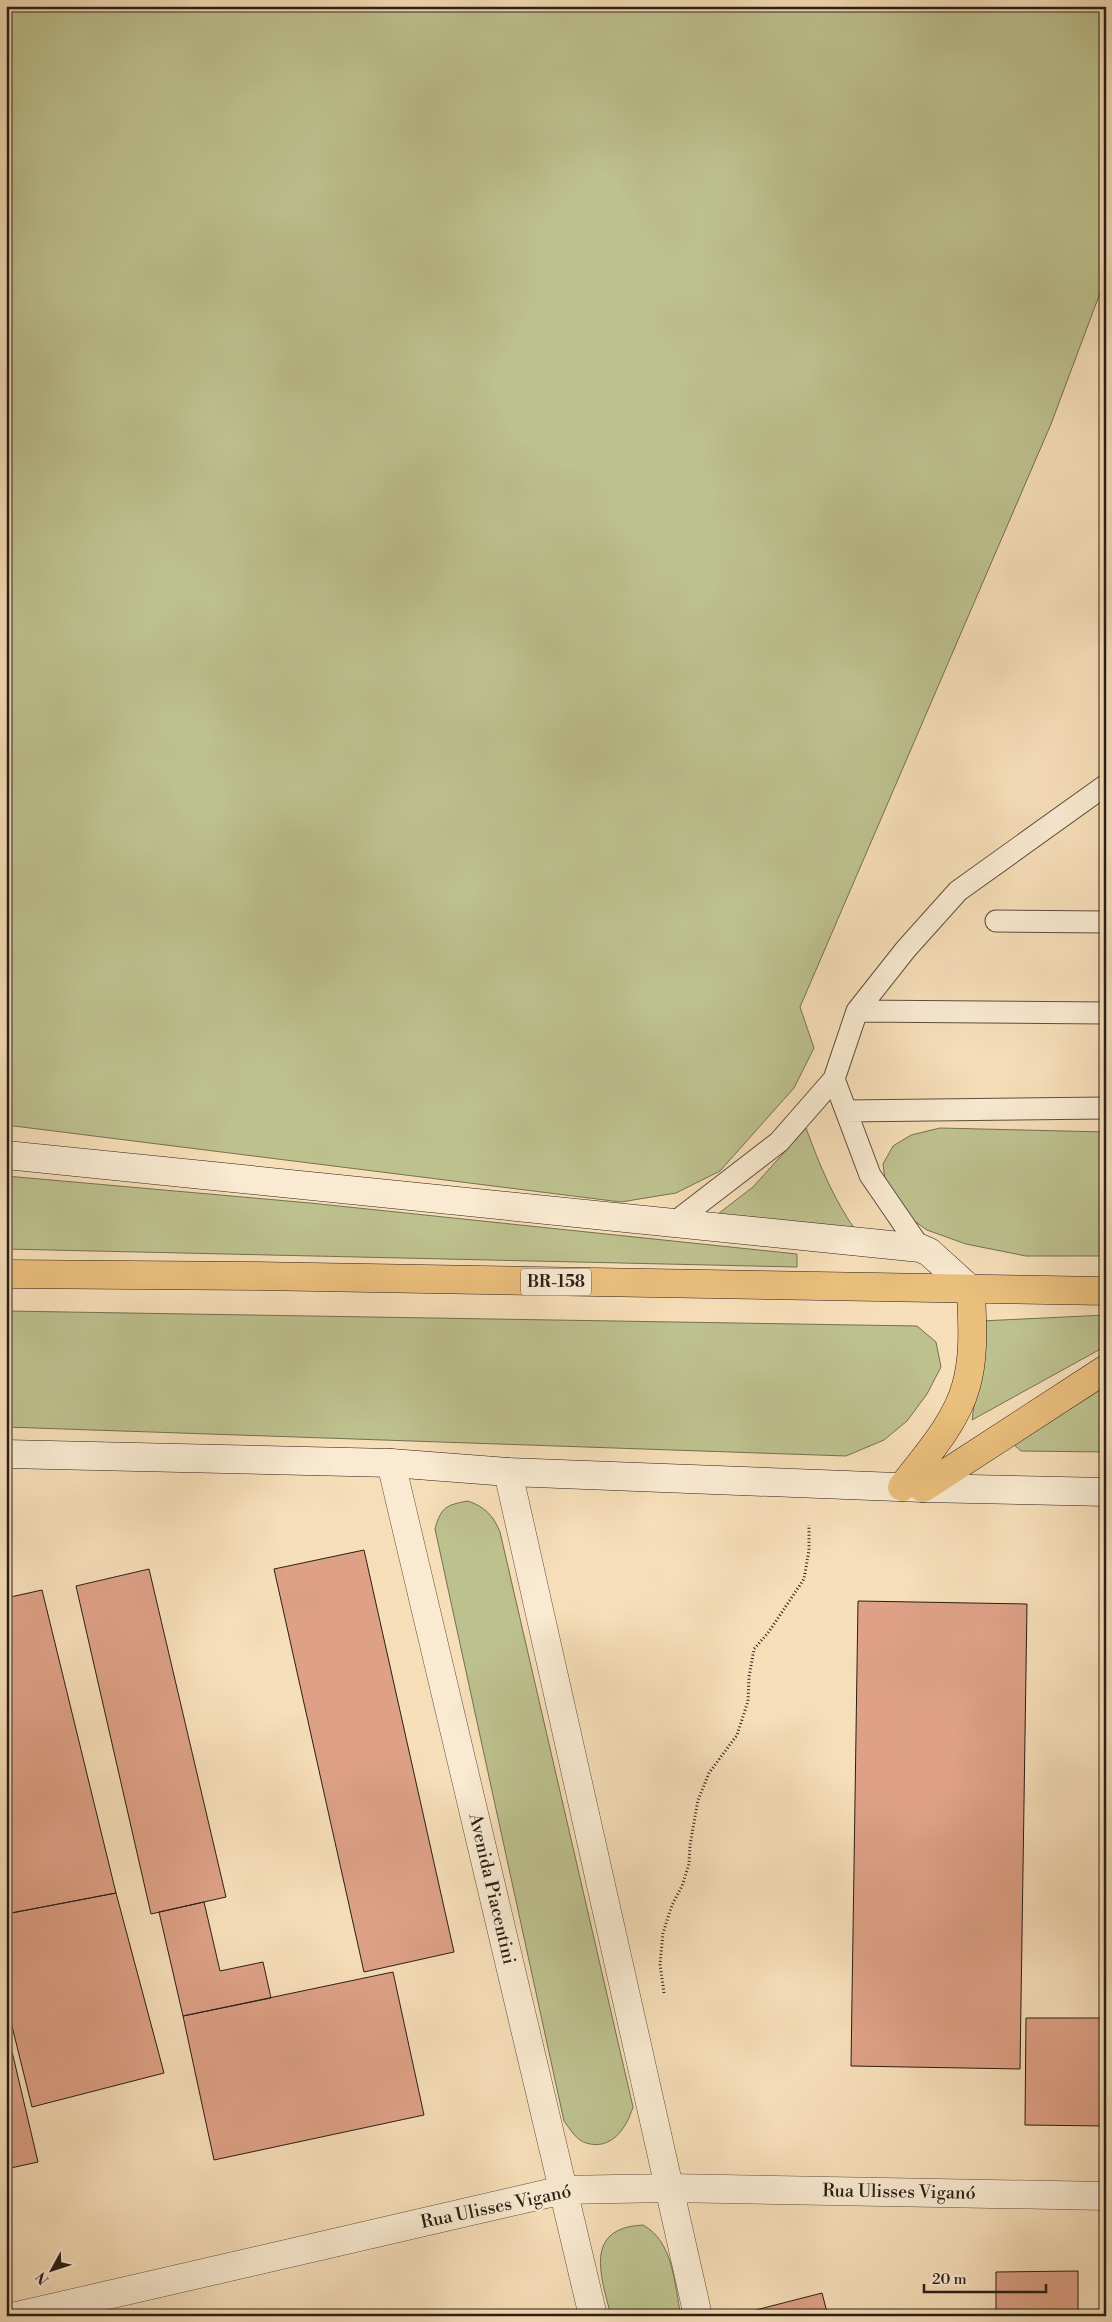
<svg xmlns="http://www.w3.org/2000/svg" width="1112" height="2322" font-family="'Libre Bodoni',serif">
	<rect width="100%" height="100%" fill="#f6deb8"/>
	<filter id="stains"><feTurbulence type="fractalNoise" baseFrequency=".004" numOctaves="4"/><feColorMatrix values="0 0 0 0 .2 0 0 0 0 .09 0 0 0 0 .02 0 0 0 .5 -.17"/></filter>
	<radialGradient id="worn" r=".72"><stop offset=".6" stop-color="#630" stop-opacity="0"/><stop offset="1" stop-color="#630" stop-opacity=".3"/></radialGradient>
	<!-- green -->
	<path fill="#bdc18e" stroke="#747052" d="M6 6H1106V277L1051 424 800 1007 814 1048 794 1088 720 1171 676 1193 621 1202 6 1125Z
		M806 1128C820 1166 833 1198 856 1231L714 1217 753 1187Z
		M940 1128 1106 1132V1256H1026L966 1244 927 1230 906 1215 886 1187 883 1164 893 1146 911 1135Z
		M6 1176 310 1203 797 1254V1267L6 1249Z
		M6 1311 917 1326 936 1342 941 1367 927 1394 907 1421 884 1440 846 1456 6 1427Z
		M1106 1315V1346L972 1420 981 1355V1321Z
		M1106 1382V1452L1021 1451 1012 1443Z
		M468 1501C485 1507 493 1515 500 1532L633 2107C627 2127 612 2151 586 2143 576 2140 570 2129 564 2121L435 1529C441 1507 446 1505 468 1501Z
		M643 2225C674 2242 674 2284 681 2316H611C601 2276 583 2228 643 2225Z"/>
	<!-- building -->
	<path fill="#dea186" stroke="#2a1e17" d="M364 1550 454 1952 364 1972 274 1569Z
		M149 1569 226 1897 151 1914 76 1586Z
		M42 1590 116 1893 6 1914V1598Z
		M858 1601 1027 1604 1020 2069 851 2066Z
		M116 1893 164 2073 32 2107 6 2002V1914Z
		M204 1902 220 1971 263 1962 271 1998 183 2016 159 1912Z
		M393 1972 424 2115 214 2160 183 2016Z
		M1026 2018H1106V2126L1025 2125Z
		M6 2026 38 2162 6 2169Z
		M1078 2271V2316H996V2272Z
		M822 2293 828 2316H745L744 2313Z"/>
	<g fill="none" stroke-linecap="round" stroke-linejoin="round">
		<!-- service casing -->
		<g stroke="#5d4e3f" stroke-width="23">
			<path id="service" d="M996 921 1106 922
				M857 1011 1106 1013
				M834 1079 870 1175 920 1248
				M846 1111 1106 1108
				M675 1222 779 1142 834 1079 857 1011 906 949 958 891 1106 785"/>
		</g>
		<!-- minor casing -->
		<g stroke="#5d4e3f" stroke-width="29">
			<path id="minor" d="M391 1463 593 2316
				M508 1472 698 2316
				M17 2316 563 2190 668 2188 1106 2196"/>
		</g>
		<!-- secondary casing -->
		<g stroke="#2a1e17" stroke-width="29">
			<path id="secondary" d="M6 1155 920 1248 929 1252 971 1290
				M6 1454 391 1463 508 1472 923 1488 1106 1492"/>
		</g>
		<!-- trunk casing -->
		<g stroke="#2a1e17" stroke-width="29">
			<path id="trunk" d="M6 1274 256 1276 1106 1291
				M902 1487C925 1457 956 1423 966 1386 975 1355 972 1321 971 1290
				M923 1488 1106 1369"/>
		</g>
		<!-- path -->
		<path stroke="#2a1e17" stroke-width="3" stroke-dasharray="1 2.5" stroke-linecap="butt" d="M664 1993 660 1964 663 1933 672 1905 682 1886 689 1864 690 1845 698 1800 709 1773 737 1735 748 1701 749 1677 754 1649 768 1633 804 1579 809 1550V1525"/>
		<!-- service -->
		<use href="#service" stroke="#f9ead1" stroke-width="21"/>
		<!-- minor -->
		<use href="#minor" stroke="#f9ead1" stroke-width="28"/>
		<!-- secondary -->
		<use href="#secondary" stroke="#f9ead1" stroke-width="28"/>
		<!-- trunk -->
		<use href="#trunk" stroke="#ebbf7c" stroke-width="28"/>
	</g>
	<g text-anchor="middle" dominant-baseline="central" stroke-width="4" stroke-linejoin="round" paint-order="stroke">
		<!-- shield labels -->
		<rect fill="#f9ead1" stroke="#685b4f" stroke-width="1" x="521" y="1268.5" width="70" height="27" rx="4"/>
		<g font-size="16" font-weight="bold" fill="#2a1e17">
			<text x="556" y="1282">BR-158</text>
		</g>
		<!-- street labels -->
		<g font-size="18" fill="#2a1e17" stroke="#f9ead1">
			<text transform="translate(492 1889) rotate(77)">Avenida Piacentini</text>
			<text transform="translate(899 2192) rotate(1)">Rua Ulisses Viganó</text>
			<text transform="translate(496 2207) rotate(-12)">Rua Ulisses Viganó</text>
		</g>
	</g>
	<!-- margin -->
	<rect width="1112" height="2322" fill="none" stroke="#f6deb8" stroke-width="25"/>
	<rect x="8" y="8" width="1097" height="2307" fill="none" stroke="#2a1e17" stroke-width="2.5"/>
	<rect x="12" y="12" width="1087" height="2297" fill="none" stroke="#2a1e17"/>
	<!-- north arrow -->
	<g transform="translate(52 2270) rotate(230)" stroke="#f9ead1" stroke-width="4" paint-order="stroke">
	<path d="M0-4L9 19L0 12L-9 19Z" fill="#2a1e17"/>
	<text y="-8" font-size="14" font-weight="bold" text-anchor="middle" fill="#2a1e17">N</text>
	</g>
	<!-- scale -->
	<path d="M924 2284v8h122v-8" fill="none" stroke="#2a1e17" stroke-width="2.5"/>
	<text x="932" y="2284" font-size="15" fill="#2a1e17" stroke="#f9ead1" stroke-width="4" paint-order="stroke">20 m</text>
	<rect width="100%" height="100%" filter="url(#stains)"/>
	<rect width="100%" height="100%" fill="url(#worn)"/>
</svg>
